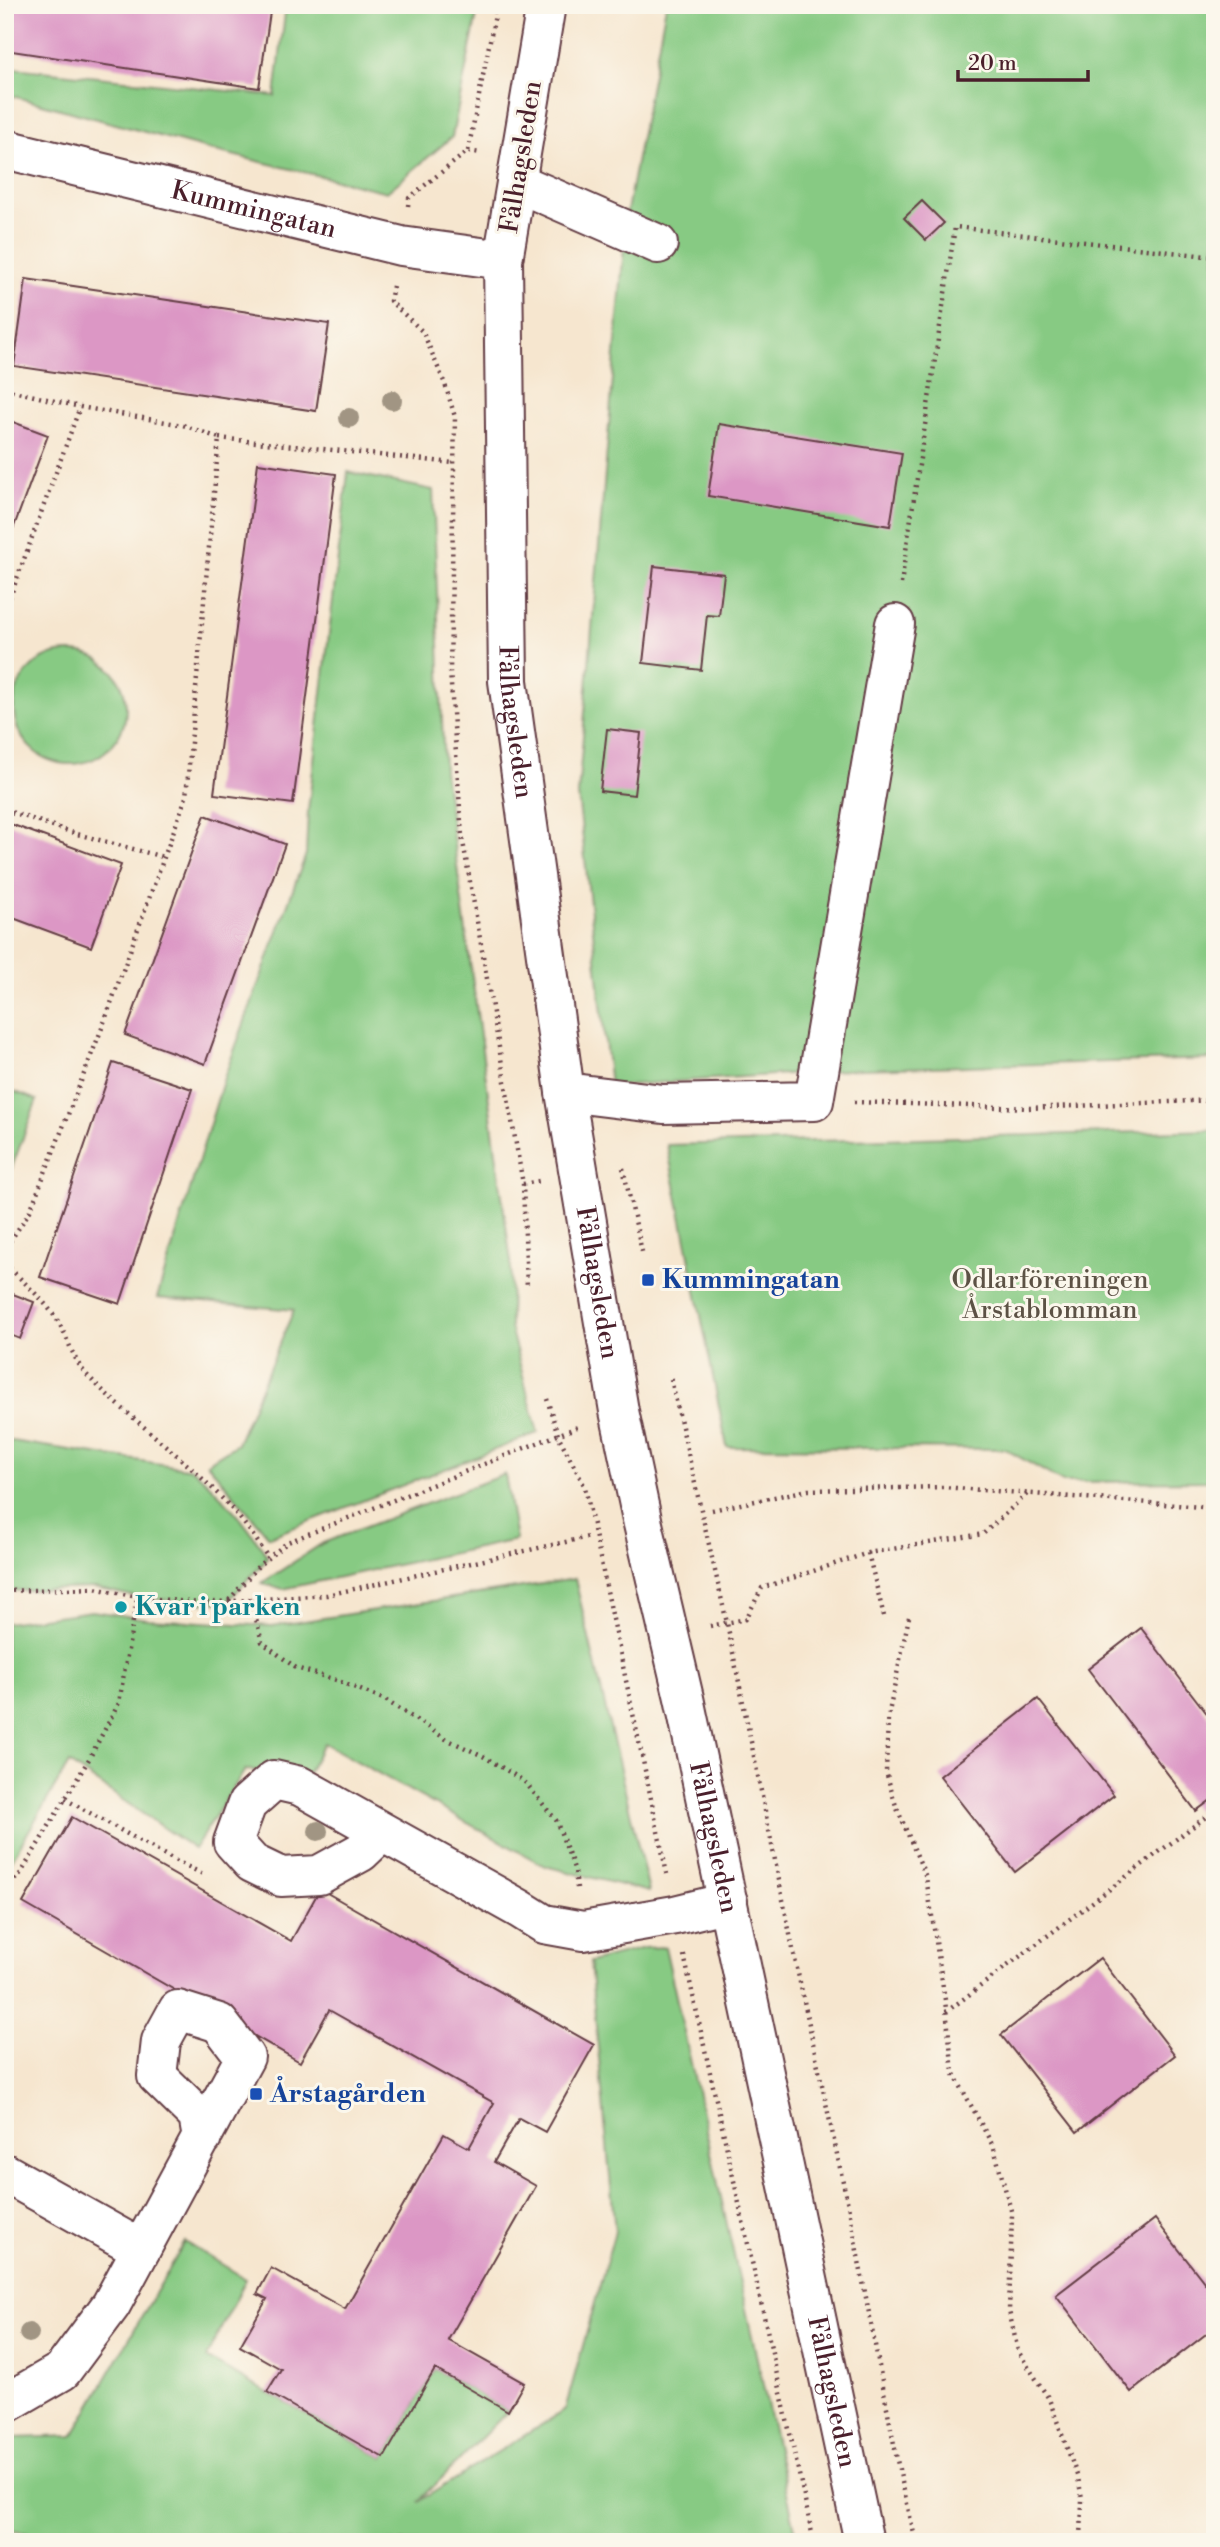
<svg xmlns="http://www.w3.org/2000/svg" width="1220" height="2547" font-family="'Libre Bodoni',serif">
	<rect width="100%" height="100%" fill="#fbf7ec"/>
	<filter id="ink" filterUnits="userSpaceOnUse"><feTurbulence type="fractalNoise" baseFrequency=".0143" numOctaves="2"/><feDisplacementMap in="SourceGraphic" scale="14" xChannelSelector="R" yChannelSelector="G"/><feConvolveMatrix kernelMatrix="1 2 1 2 8 2 1 2 1" color-interpolation-filters="sRGB"/></filter>
	<filter id="wash" filterUnits="userSpaceOnUse"><feTurbulence type="fractalNoise" baseFrequency=".00686" numOctaves="4" result="noise"/><feDisplacementMap in="SourceGraphic" scale="28" xChannelSelector="R" yChannelSelector="G"/><feGaussianBlur stdDeviation="1.57" result="paint"/><feColorMatrix in="noise" values="0 0 0 0 0 0 0 0 0 0 0 0 0 0 0 0 0 1.4 0 .05"/><feComposite in="paint" operator="in"/></filter>
	<g filter="url(#wash)">
		<rect width="100%" height="100%" fill="#f6e6cf"/>
		<!-- green -->
		<path fill="#87ca83" stroke="#687457" stroke-width="2" d="M286 5H479L452 137 387 192 207 149 5 94V67L275 96Z
			M666 5H1215V1059L861 1069 610 1086 578 795 627 211Z
			M348 472 433 490 444 771 511 1262 510 1327 538 1433 269 1537 207 1463 237 1444 294 1310 157 1298 223 1081 306 854 308 811Z
			M14 708a56 56 0 1 1 112 0a56 56 0 1 1-112 0Z
			M5 1088 37 1100 5 1186Z
			M1215 1130V1481L1063 1482 1005 1449 727 1447 667 1145Z
			M5 1440 193 1469C222 1495 248 1524 268 1558L228 1601 200 1603 137 1597 94 1588 5 1591Z
			M505 1474 516 1540 283 1589 262 1583 323 1543Z
			M575 1579 649 1892 545 1866 324 1743 307 1774 245 1770 194 1849 69 1763 5 1871V1623L92 1611 148 1619 272 1626Z
			M665 1947 798 2542H87L5 2530V2442L13 2438 73 2436 185 2242 246 2279 206 2358 384 2458 435 2369 508 2411 418 2502 565 2410 615 2231 590 1962 644 1948Z"/>
		<g id="blocks">
			<!-- building -->
			<path fill="#dc97c5" d="M5 5H271L259 88 5 50Z
				M922 201 944 223 926 240 904 218Z
				M26 279 329 324 316 411 14 366Z
				M5 419 48 435 6 548H5Z
				M719 424 902 453 890 526 708 496Z
				M258 463 336 474 293 804 214 794Z
				M654 566 724 574 719 616 707 615 701 670 643 663Z
				M607 729 641 733 634 795 600 791Z
				M205 815 285 844 205 1064 125 1035Z
				M5 822 121 865 91 947 5 915Z
				M113 1063 192 1089 120 1304 40 1277Z
				M5 1291 34 1302 20 1339 5 1333Z
				M1141 1628 1215 1724V1797L1196 1811 1088 1669Z
				M1038 1699 1114 1795 1015 1872 940 1776Z
				M72 1817 291 1941 320 1889 594 2045 545 2132 519 2118 494 2162 536 2186 448 2340 524 2383 508 2411 435 2369 384 2458 267 2392 281 2369 240 2346 267 2299 257 2294 271 2268 345 2309 444 2134 469 2148 494 2103 329 2010 300 2062 23 1903Z
				M1100 1958 1175 2055 1077 2132 1001 2035Z
				M1155 2219 1215 2296V2327L1131 2392 1056 2295Z"/>
		</g>
	</g>
	<g filter="url(#ink)">
		<use href="#blocks" fill-opacity="0" stroke="#643d44" stroke-width="2"/>
		<g fill="none" stroke-linecap="round" stroke-linejoin="round">
			<!-- minor casing -->
			<g stroke="#643d44" stroke-width="42">
				<g id="minor">
					<path id="s1" d="M546 5 503 260 508 681 565 1092 619 1411 643 1524 684 1698 864 2542"/>
					<path id="s2" d="M5 149 401 246 503 260"/>
					<path d="M516 182 658 244"/>
					<path d="M565 1092 663 1104 814 1101 895 624"/>
					<path d="M382 1832 361 1852 319 1875 281 1877 252 1863 233 1842 247 1804 274 1780 300 1786 520 1909 544 1924 583 1931 675 1915 728 1902"/>
					<path d="M5 2173 141 2249"/>
					<path d="M5 2404 62 2371 111 2305 245 2057 219 2023 178 2010 161 2041 157 2076 198 2116 202 2138"/>
				</g>
			</g>
			<!-- path -->
			<path stroke="#643d44" stroke-width="4.5" stroke-dasharray="2 5" stroke-linecap="butt" d="M468 151 497 5
				M408 206 409 198 468 151 481 153
				M393 286 390 301 423 332 445 384 455 417 450 671 462 836 523 1184 527 1288
				M5 389 80 407 183 425 219 438 186 797 102 1028 30 1211 5 1249
				M219 438 454 463
				M901 584 955 227 1215 257
				M5 611 80 407
				M5 810 77 834 163 857
				M854 1102 1028 1108 1215 1100
				M623 1168 643 1256
				M523 1184 539 1181
				M5 1263C21 1280 40 1296 53 1314 67 1332 71 1358 87 1375 148 1437 222 1481 268 1558
				M671 1379 727 1623 796 1964 851 2219 898 2465 916 2542
				M547 1399 558 1435 585 1487 667 1874
				M712 1510 808 1490 943 1487 1215 1508
				M868 1553 885 1620
				M5 1591 94 1588 137 1597 200 1603 327 1595 588 1537
				M229 1600 259 1565 288 1542 580 1426
				M251 1600 262 1642 296 1668 336 1680 385 1700 446 1739 483 1756 524 1781 556 1820 575 1871 577 1888
				M909 1617 888 1717 886 1772 896 1806 926 1877 945 2000 953 2072 994 2148 1012 2214 1009 2311 1018 2351 1049 2399 1078 2478 1082 2498 1081 2542
				M710 1626 746 1619 762 1588 868 1553 983 1534 1027 1494
				M65 1799 174 1860 205 1875
				M5 1890 21 1873 89 1759 119 1703 137 1597
				M684 1955 814 2542
				M946 2012 1215 1810"/>
			<!-- minor -->
			<use href="#minor" stroke="#fff" stroke-width="38"/>
		</g>
		<!-- trees -->
		<g fill="#a19583">
			<circle cx="392" cy="400" r="10"/>
			<circle cx="349" cy="418" r="10"/>
			<circle cx="318" cy="1831" r="10"/>
			<circle cx="29" cy="2333" r="10"/>
		</g>
	</g>
	<!-- markers -->
	<g fill="#1a4fb4" stroke="#fbf7ec" stroke-width="2.5">
		<rect x="641" y="1273" width="14" height="14" rx="3.5"/>
		<rect x="249" y="2087" width="14" height="14" rx="3.5"/>
	</g>
	<circle fill="#0f9aa8" stroke="#fbf7ec" stroke-width="2.5" cx="121" cy="1607" r="7"/>
	<g text-anchor="middle" dominant-baseline="central" stroke-width="6" stroke-linejoin="round" paint-order="stroke">
		<!-- street labels -->
		<g font-size="26" fill="#4a1f2b" stroke="#fbf7ec">
			<text transform="translate(521 157) rotate(-81)">Fålhagsleden</text>
			<text stroke="none"><textPath href="#s2" startOffset="256">Kummingatan</textPath></text>
			<text stroke="none"><textPath href="#s1" startOffset="721">Fålhagsleden</textPath></text>
			<text stroke="none"><textPath href="#s1" startOffset="1288">Fålhagsleden</textPath></text>
			<text stroke="none"><textPath href="#s1" startOffset="1855">Fålhagsleden</textPath></text>
			<text stroke="none"><textPath href="#s1" startOffset="2422">Fålhagsleden</textPath></text>
		</g>
		<!-- transit labels -->
		<g font-size="26" font-weight="bold" fill="#164399" stroke="#fbf7ec" text-anchor="start">
			<text x="662" y="1280">Kummingatan</text>
			<text x="270" y="2094">Årstagården</text>
		</g>
		<!-- park labels -->
		<g font-size="26" fill="#5c5245" stroke="#fbf7ec">
			<text x="1050" y="1280">Odlarföreningen<tspan x="1050" dy="30">Årstablomman</tspan></text>
		</g>
		<!-- culture labels -->
		<g font-size="26" font-weight="bold" fill="#0d838f" stroke="#fbf7ec" text-anchor="start">
			<text x="135" y="1607">Kvar i parken</text>
		</g>
	</g>
	<!-- margin -->
	<rect width="1220" height="2547" fill="none" stroke="#fbf7ec" stroke-width="28"/>
	<!-- scale -->
	<path d="M958 70v10h130v-10" fill="none" stroke="#4a1f2b" stroke-width="3.5"/>
	<text x="968" y="70" font-size="21" fill="#4a1f2b" stroke="#fbf7ec" stroke-width="5" paint-order="stroke">20 m</text>
</svg>
